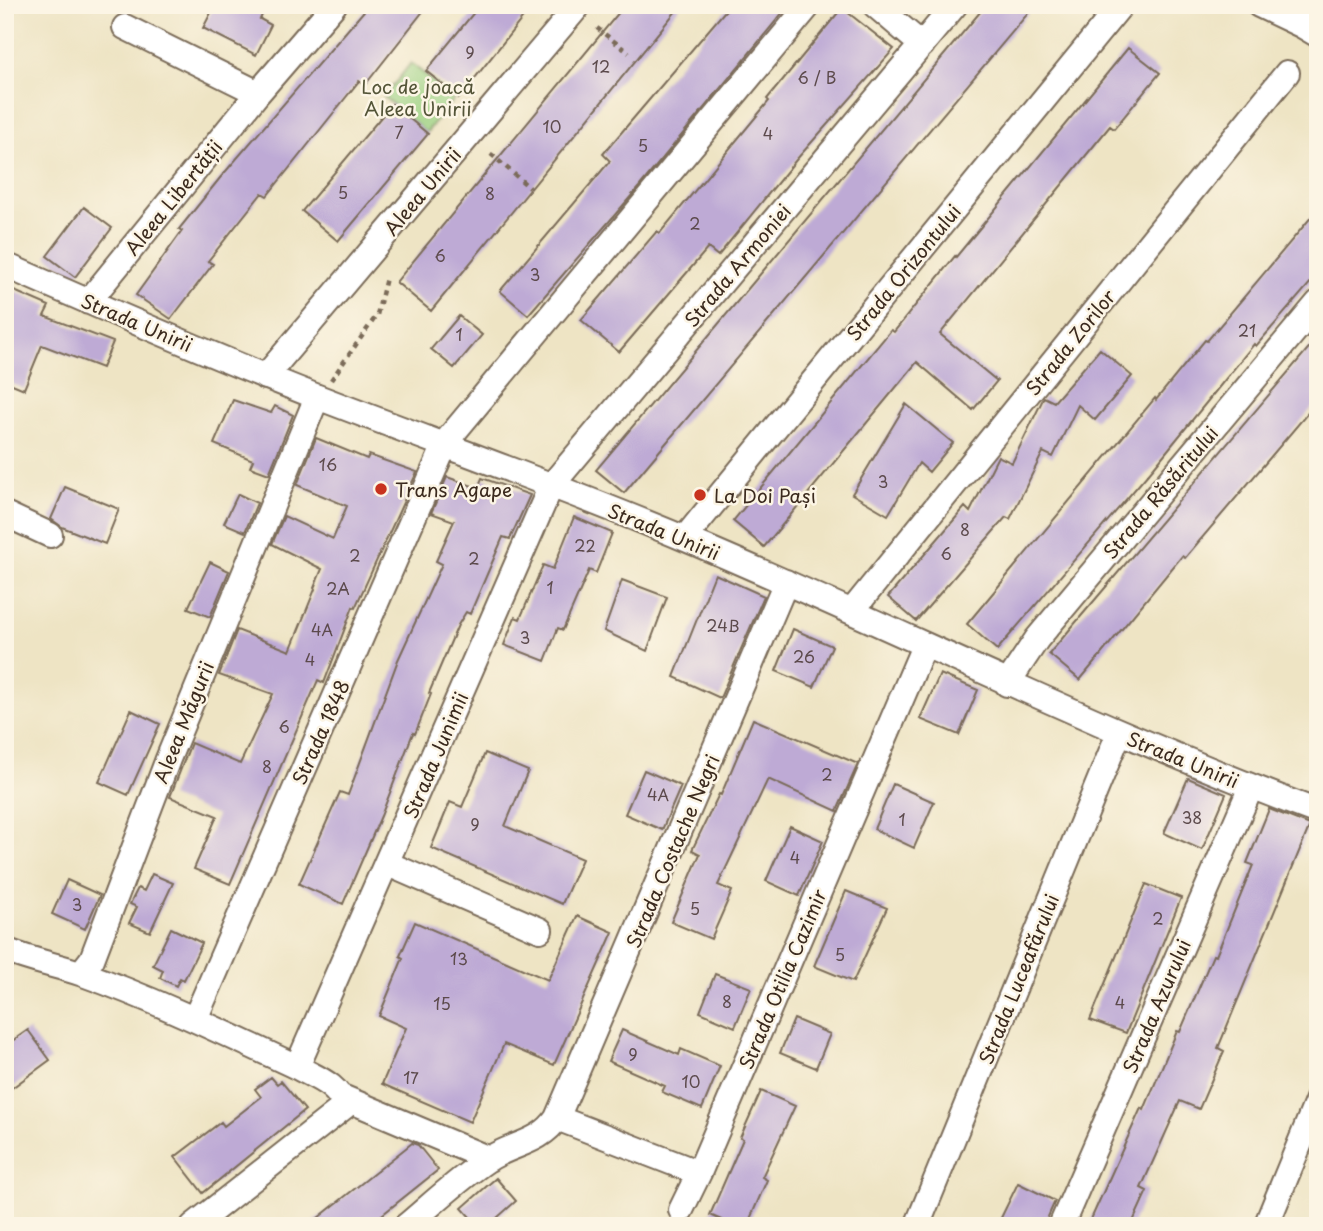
<svg xmlns="http://www.w3.org/2000/svg" width="1323" height="1231" font-family="'Playpen Sans',sans-serif">
	<rect width="100%" height="100%" fill="#fcf5e5"/>
	<filter id="ink" filterUnits="userSpaceOnUse"><feTurbulence type="fractalNoise" baseFrequency=".0143" numOctaves="2"/><feDisplacementMap in="SourceGraphic" scale="14" xChannelSelector="R" yChannelSelector="G"/><feConvolveMatrix kernelMatrix="1 2 1 2 8 2 1 2 1" color-interpolation-filters="sRGB"/></filter>
	<filter id="wash" filterUnits="userSpaceOnUse"><feTurbulence type="fractalNoise" baseFrequency=".00686" numOctaves="4" result="noise"/><feDisplacementMap in="SourceGraphic" scale="28" xChannelSelector="R" yChannelSelector="G"/><feGaussianBlur stdDeviation="1.57" result="paint"/><feColorMatrix in="noise" values="0 0 0 0 0 0 0 0 0 0 0 0 0 0 0 0 0 1.4 0 .05"/><feComposite in="paint" operator="in"/></filter>
	<g filter="url(#wash)">
		<rect width="100%" height="100%" fill="#eee4c4"/>
		<!-- green -->
		<path fill="#9cd182" stroke="#6c7e50" stroke-width="2" d="M411 63 454 99 426 133 384 97Z"/>
		<g id="blocks">
			<!-- building -->
			<path fill="#beaad5" d="M215 5H267L260 19 271 25 256 55 203 28Z
				M369 5H428L365 85 359 81 267 196 262 193 208 261 213 264 171 319 136 295 182 231 179 229 220 178Z
				M480 5H533L459 98 426 71Z
				M625 5H681L431 311 396 282Z
				M730 5H789L639 187 528 315 500 291 610 161 603 154Z
				M986 5H1035L624 493 596 470Z
				M842 8 894 49 796 160 718 256 708 248 619 352 581 320 657 231 660 233 769 101 767 99Z
				M1128 48 1160 73 1114 129 1110 126 940 334 997 381 973 410 917 362 764 547 733 521 891 330 894 332 955 256 956 257Z
				M392 104 428 134 338 241 302 211Z
				M84 207 112 228 75 277 47 256Z
				M1318 209V274L1256 346 1254 344 1154 467 997 650 967 624 1155 398 1156 400 1205 340 1207 341Z
				M5 287 49 306 44 316 113 342 102 368 42 345 24 389 5 381Z
				M459 316 482 335 454 368 431 349Z
				M1318 337V401L1185 558 1182 556 1080 680 1049 654Z
				M1100 349 1132 376 1095 420 1078 405 1053 457 1043 452 1010 519 1006 517 916 621 888 597 965 507 970 512 998 456 1012 463 1044 397 1054 402Z
				M233 400 271 413 275 406 293 415 269 474 250 467 253 460 214 444Z
				M906 404 953 443 929 472 919 463 888 515 852 494Z
				M316 438 367 459 369 455 417 472 355 608 353 607 324 683 318 680 230 884 194 869 217 816 170 797 191 743 240 764 273 694 219 675 237 630 290 651 315 589 314 588 322 569 272 544 284 516 333 539 347 506 297 485Z
				M447 477 478 488 482 478 530 495 510 539 503 537 470 614 466 612 458 625 429 693 431 694 415 734 413 733 381 816 343 904 299 884 340 792 348 795 398 660 442 564 436 561 454 521 431 513Z
				M65 487 119 509 105 544 62 527 51 519Z
				M238 494 257 503 245 532 224 523Z
				M574 517 612 533 596 573 589 570 563 630 558 628 545 661 504 645 515 617 520 619 543 565 553 569Z
				M210 562 229 571 210 617 188 608Z
				M715 574 764 596 720 698 674 677Z
				M622 580 667 597 647 651 604 631Z
				M793 629 832 646 814 687 776 671Z
				M940 674 978 690 959 735 920 719Z
				M131 710 160 724 128 795 99 782Z
				M753 719 858 764 837 811 768 779 718 885 732 891 711 939 671 922 700 854 692 850 719 794 721 795Z
				M485 753 528 771 505 826 582 859 562 904 431 848 450 802 462 807Z
				M644 770 681 786 662 830 625 814Z
				M1188 778 1226 794 1202 850 1164 833Z
				M893 784 934 802 914 848 874 829Z
				M1269 809 1310 825 1218 1048 1224 1051 1199 1109 1180 1101 1141 1188 1147 1191 1131 1226H1088L1141 1108 1144 1110 1177 1031 1180 1032 1213 955 1216 956 1253 865 1247 863Z
				M790 826 823 841 799 896 766 881Z
				M152 874 173 883 150 932 129 923 137 907 130 904 138 888 144 891Z
				M67 880 100 895 85 929 52 914Z
				M1146 884 1181 898 1126 1033 1090 1020Z
				M846 891 887 908 853 982 814 966Z
				M577 916 613 932 554 1065 504 1044 470 1122 382 1084 406 1028 379 1016 403 958 400 956 415 922 548 980Z
				M171 928 202 943 184 980 180 978 176 986 160 978 163 970 153 965Z
				M715 974 751 988 735 1027 700 1012Z
				M794 1019 830 1034 816 1068 780 1053Z
				M28 1030 50 1060 5 1093V1046Z
				M622 1030 679 1055 681 1049 720 1066 702 1109 662 1092 665 1086 608 1061Z
				M271 1077 277 1084 281 1081 305 1110 203 1193 175 1157 221 1122 224 1126 261 1097 255 1089Z
				M761 1091 795 1106 762 1177 767 1180 747 1226H735L710 1215 743 1139 740 1138Z
				M412 1143 418 1145 438 1170 368 1226H308Z
				M496 1178 516 1201 488 1226H478L462 1208Z
				M1018 1183 1055 1201 1044 1226H997Z"/>
		</g>
	</g>
	<g filter="url(#ink)">
		<use href="#blocks" fill-opacity="0" stroke="#7a6b58" stroke-width="2"/>
		<g fill="none" stroke-linecap="round" stroke-linejoin="round">
			<!-- minor casing -->
			<g stroke="#7a6b58" stroke-width="28">
				<path id="minor" d="M875 5 922 45
					M1259 5 1301 25
					M1309 5 1301 25 1318 35
					M125 27 258 93
					M5 265C107 310 210 355 315 396 439 444 565 488 688 540 899 629 1103 732 1318 812
					M88 302 258 93 334 5
					M265 377 579 5
					M449 447V438L809 5
					M5 514 50 535
					M685 538 1121 5
					M852 611 1287 73
					M1007 684 1037 639 1318 303
					M388 864 540 930
					M5 950C32 961 56 965 83 974 156 1000 226 1034 297 1067
					M81 973 92 959 168 759 317 397
					M195 1019 441 454 449 447
					M342 1097 489 1159
					M557 1118 699 1173 924 646
					M681 1210 699 1173
					M193 1226 344 1107C340 1085 314 1077 297 1067L551 486 955 5
					M406 1226C432 1204 459 1179 487 1160 511 1144 541 1143 557 1118L786 582
					M917 1226 1119 733
					M1061 1226 1251 787
					M1266 1226 1318 1099"/>
			</g>
			<!-- path -->
			<path stroke="#7a6b58" stroke-width="4.5" stroke-dasharray="5 5" stroke-linecap="butt" d="M597 28 629 53
				M491 154 530 188
				M331 380 377 315 386 278"/>
			<!-- minor -->
			<use href="#minor" stroke="#fff" stroke-width="24"/>
		</g>
	</g>
	<!-- markers -->
	<g fill="#c8321e" stroke="#fcf5e5" stroke-width="2.5">
		<circle cx="381" cy="489" r="7"/>
		<circle cx="700" cy="495" r="7"/>
	</g>
	<g text-anchor="middle" dominant-baseline="central" stroke-width="5" stroke-linejoin="round" paint-order="stroke">
		<!-- number labels -->
		<g font-size="16" fill="#5c4a4c">
			<text x="470" y="52">9</text>
			<text x="601" y="66">12</text>
			<text x="817" y="77">6 / B</text>
			<text x="552" y="126">10</text>
			<text x="399" y="132">7</text>
			<text x="768" y="133">4</text>
			<text x="643" y="145">5</text>
			<text x="343" y="192">5</text>
			<text x="490" y="193">8</text>
			<text x="695" y="223">2</text>
			<text x="440" y="255">6</text>
			<text x="535" y="274">3</text>
			<text x="1247" y="330">21</text>
			<text x="459" y="334">1</text>
			<text x="328" y="464">16</text>
			<text x="883" y="481">3</text>
			<text x="965" y="529">8</text>
			<text x="585" y="545">22</text>
			<text x="946" y="553">6</text>
			<text x="355" y="555">2</text>
			<text x="474" y="558">2</text>
			<text x="550" y="587">1</text>
			<text x="338" y="588">2A</text>
			<text x="723" y="625">24B</text>
			<text x="322" y="629">4A</text>
			<text x="525" y="637">3</text>
			<text x="804" y="656">26</text>
			<text x="310" y="659">4</text>
			<text x="284" y="726">6</text>
			<text x="267" y="766">8</text>
			<text x="827" y="774">2</text>
			<text x="658" y="794">4A</text>
			<text x="1192" y="817">38</text>
			<text x="902" y="819">1</text>
			<text x="475" y="824">9</text>
			<text x="795" y="857">4</text>
			<text x="77" y="904">3</text>
			<text x="695" y="908">5</text>
			<text x="1158" y="918">2</text>
			<text x="840" y="954">5</text>
			<text x="459" y="958">13</text>
			<text x="727" y="1001">8</text>
			<text x="1120" y="1002">4</text>
			<text x="442" y="1003">15</text>
			<text x="633" y="1054">9</text>
			<text x="411" y="1077">17</text>
			<text x="691" y="1081">10</text>
		</g>
		<!-- park labels -->
		<g font-size="19" fill="#535437" stroke="#fcf5e5">
			<text x="418" y="86">Loc de joacă<tspan x="418" dy="22">Aleea Unirii</tspan></text>
		</g>
		<!-- street labels -->
		<g font-size="19" fill="#3b2a1e" stroke="#fcf5e5">
			<text transform="translate(422 191) rotate(-50)">Aleea Unirii</text>
			<text transform="translate(173 197) rotate(-51)">Aleea Libertății</text>
			<text transform="translate(737 265) rotate(-50)">Strada Armoniei</text>
			<text transform="translate(903 272) rotate(-51)">Strada Orizontului</text>
			<text transform="translate(137 322) rotate(23)">Strada Unirii</text>
			<text transform="translate(1070 342) rotate(-51)">Strada Zorilor</text>
			<text transform="translate(1160 492) rotate(-50)">Strada Răsăritului</text>
			<text transform="translate(664 531) rotate(22)">Strada Unirii</text>
			<text transform="translate(183 722) rotate(-68)">Aleea Măgurii</text>
			<text transform="translate(320 732) rotate(-66)">Strada 1848</text>
			<text transform="translate(435 755) rotate(-67)">Strada Junimii</text>
			<text transform="translate(1183 759) rotate(22)">Strada Unirii</text>
			<text transform="translate(672 851) rotate(-67)">Strada Costache Negri</text>
			<text transform="translate(782 979) rotate(-67)">Strada Otilia Cazimir</text>
			<text transform="translate(1018 979) rotate(-68)">Strada Luceafǎrului</text>
			<text transform="translate(1156 1006) rotate(-67)">Strada Azurului</text>
		</g>
		<!-- poi labels -->
		<g font-size="19" fill="#3b2a1e" stroke="#fcf5e5" text-anchor="start">
			<text x="395" y="489">Trans Agape</text>
			<text x="714" y="495">La Doi Pași</text>
		</g>
	</g>
	<!-- margin -->
	<rect width="1323" height="1231" fill="none" stroke="#fcf5e5" stroke-width="28"/>
</svg>
